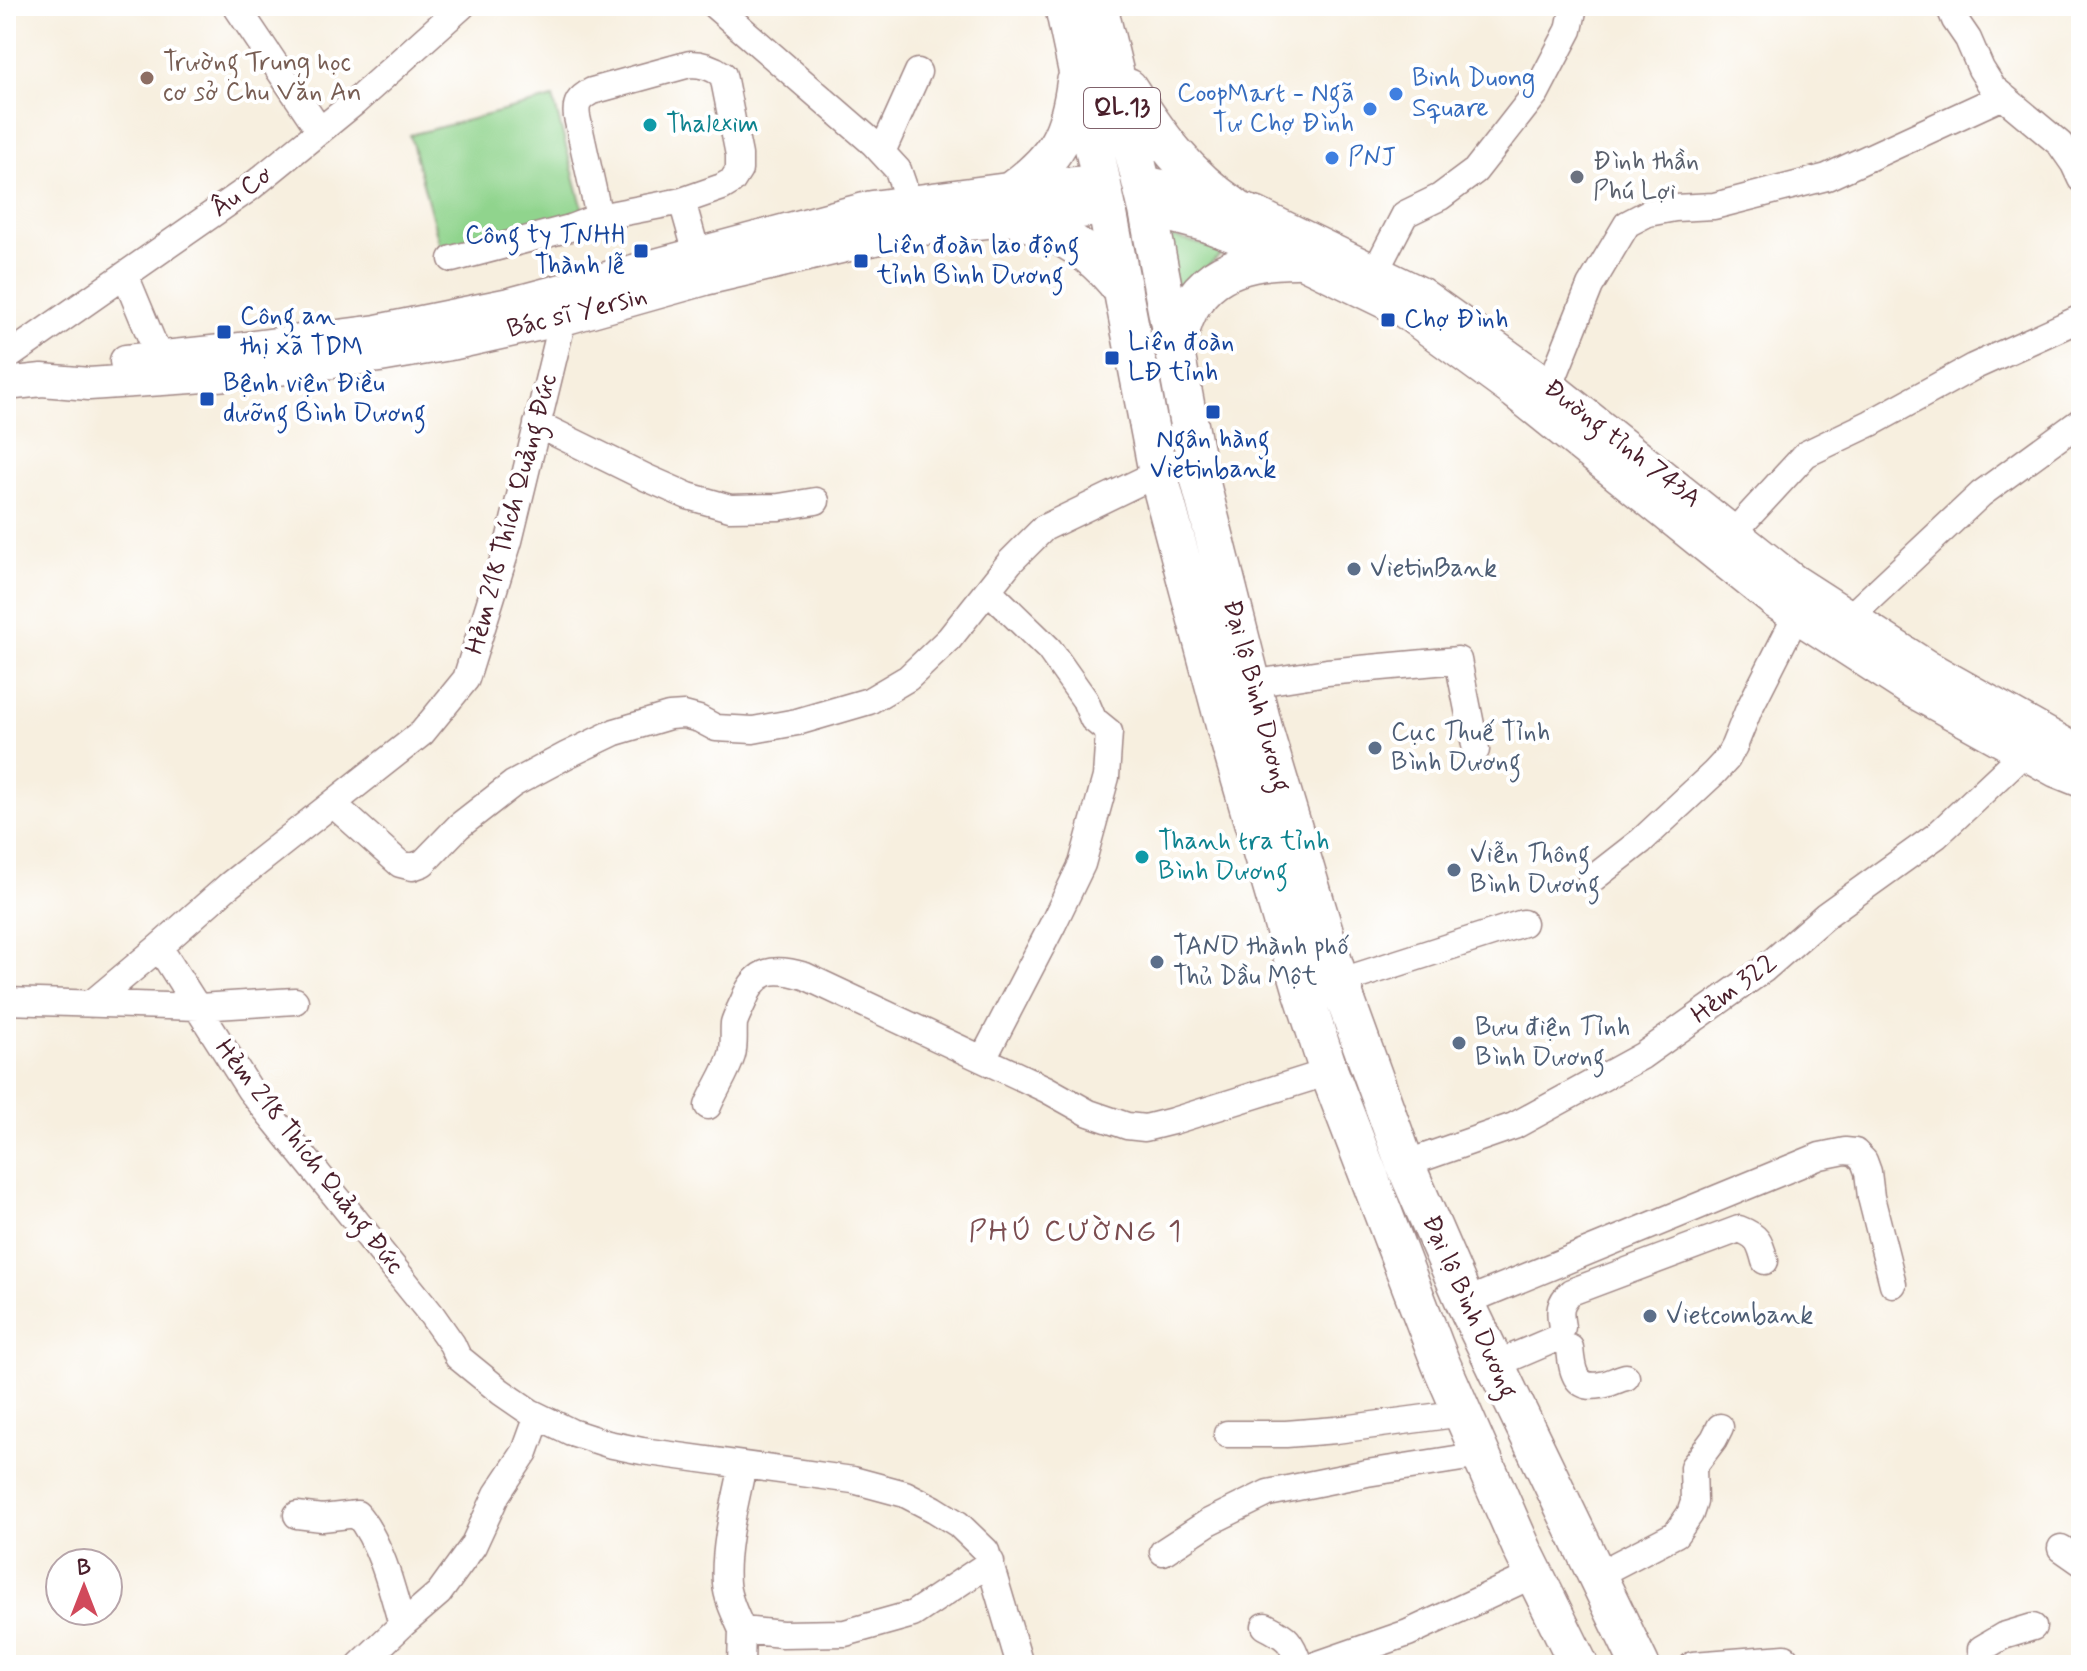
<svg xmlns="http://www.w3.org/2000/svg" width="2087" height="1671" font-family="Mynerve,sans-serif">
	<rect width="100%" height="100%" fill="#fff"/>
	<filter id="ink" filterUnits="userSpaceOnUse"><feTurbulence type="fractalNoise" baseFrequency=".0125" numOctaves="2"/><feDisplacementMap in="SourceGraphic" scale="16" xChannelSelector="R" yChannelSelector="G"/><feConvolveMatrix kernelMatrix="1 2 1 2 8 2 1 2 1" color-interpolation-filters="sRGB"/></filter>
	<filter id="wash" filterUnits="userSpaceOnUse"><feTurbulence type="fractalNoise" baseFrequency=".006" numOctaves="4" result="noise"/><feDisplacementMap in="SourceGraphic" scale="32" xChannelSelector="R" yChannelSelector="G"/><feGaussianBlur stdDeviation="1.8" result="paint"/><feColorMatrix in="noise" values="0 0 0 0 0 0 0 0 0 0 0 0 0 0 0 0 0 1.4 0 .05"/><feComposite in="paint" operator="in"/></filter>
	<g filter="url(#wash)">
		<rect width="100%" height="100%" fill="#f7efdf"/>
		<!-- green -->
		<path fill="#90d48d" stroke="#6d7a5c" stroke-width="2" d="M553 98 584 213 441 250 410 135Z
			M1163 234 1225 251 1178 293Z"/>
	</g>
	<g filter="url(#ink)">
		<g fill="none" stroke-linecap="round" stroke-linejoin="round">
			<!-- minor casing -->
			<g stroke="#a08785" stroke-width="29">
				<path id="minor" d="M236 6 320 131
					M715 6 873 143 898 170 909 202
					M1949 6 1955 20 1968 39 1981 69 1993 88 2060 144 2074 164 2081 179
					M882 152 918 72
					M599 217 682 201
					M452 259 570 228 599 217 577 117C575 103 579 98 592 91L690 64C703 64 712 67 723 75L739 155V170L732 181 722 187 682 201 697 254
					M1376 270 1405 214 1440 197 1475 171 1536 93 1569 30 1574 6
					M125 275 159 357
					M563 319 509 541 466 679 422 733 228 886 159 947 250 1090 431 1314 452 1344 458 1357 501 1392 530 1412 571 1432 608 1444 642 1451 853 1480 905 1494 934 1509 958 1524 986 1551 1020 1665
					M6 358 251 187 354 103 462 6
					M1550 386 1590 286 1627 224 1648 213 1675 208 1714 206 1827 177 2003 96
					M537 424 647 478 688 496 730 508 779 507 816 501
					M1734 532 1806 454 1871 423 1973 367 2081 318
					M1850 617 1981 494 2081 421
					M1251 684 1327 672 1458 660 1476 750
					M333 804 400 864 412 867 423 863 459 826 513 784 567 755 615 732 669 716 684 715 699 719 716 728 753 730 797 722 869 701 908 678 949 639 1010 562 1044 528 1158 473
					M1591 880 1641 841 1714 773 1727 759 1734 746 1749 709 1796 616
					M1339 982 1523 923
					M6 1001 199 1007 295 1001
					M91 1004 159 947
					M983 1059 1053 924 1082 864 1106 777 1109 732 1093 719 1085 700 1049 649 988 590
					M708 1106C715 1089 727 1072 732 1055 735 1044 733 1034 734 1023 736 1016 741 1007 744 1000 756 968 775 967 805 976L1046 1089 1089 1113 1127 1126 1145 1128 1173 1121 1329 1072
					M1405 1164 1514 1126 1642 1056 1763 970 1826 915 1936 836 2024 753
					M1465 1302 1820 1156 1845 1151 1855 1152 1864 1161 1868 1172 1871 1197 1893 1284
					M1562 1327C1559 1311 1559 1303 1571 1292L1739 1229C1758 1236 1760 1242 1765 1261
					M1570 1348C1572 1370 1574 1390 1601 1385 1610 1384 1617 1379 1626 1377
					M1494 1365 1555 1339
					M1227 1434H1286L1336 1430 1463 1413
					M743 1465C736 1500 723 1548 726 1583 727 1599 736 1616 742 1630L782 1634 845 1633 913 1614 991 1562
					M297 1515 322 1518 357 1514C381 1543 392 1589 402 1625
					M2061 1548 2081 1562
					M1163 1552 1209 1522 1268 1493 1367 1473 1481 1455
					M1595 1576 1676 1534 1690 1514 1694 1502 1693 1467 1714 1439 1720 1427
					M1265 1626C1287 1637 1292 1641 1299 1665
					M360 1665 402 1625 439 1593 473 1546 497 1494 525 1452 538 1416
					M741 1665 742 1630
					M1316 1665 1408 1633 1535 1574
					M1693 1665 1785 1658
					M1984 1665 1981 1649 2003 1636 2033 1627"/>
			</g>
			<!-- major casing -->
			<g stroke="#a08785" stroke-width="35">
				<path id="major" d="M1142 182 1187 191 1257 214 1420 293 1550 386 1793 580 1928 667 2067 745 2081 751
					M1148 210 1204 225 1296 259 1403 311 1515 393 1776 603 1912 691 2056 771 2081 781
					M126 361 231 350 377 331 510 304 872 207 1015 188 1101 181
					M6 384 42 380 89 384 192 377 264 371 380 356 456 343 563 319 705 279 913 230 1107 209"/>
			</g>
			<!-- highway casing -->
			<g stroke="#a08785" stroke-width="41">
				<path id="highway" d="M1064 6 1107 209 1158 473 1226 729 1302 989 1329 1072 1441 1364 1523 1551 1579 1665
					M1098 6 1148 210 1198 472 1264 732 1339 982 1405 1164 1465 1302 1640 1665
					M1128 88C1159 136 1186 175 1234 207
					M1015 188C1057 157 1069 134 1076 82
					M1019 219C1061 232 1097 255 1123 291
					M1176 352C1186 281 1229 259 1296 259"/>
			</g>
			<!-- minor -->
			<use href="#minor" stroke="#fff" stroke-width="26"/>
			<!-- major -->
			<use href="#major" stroke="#fff" stroke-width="32"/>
			<!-- highway -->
			<use href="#highway" stroke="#fff" stroke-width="38"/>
		</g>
	</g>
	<!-- markers -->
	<circle fill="#8d6e63" stroke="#fff" stroke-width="3" cx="147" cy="78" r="8"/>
	<g fill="#3f7fe0" stroke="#fff" stroke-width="3">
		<circle cx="1396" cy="94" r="8"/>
		<circle cx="1370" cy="109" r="8"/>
		<circle cx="1332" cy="158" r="8"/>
	</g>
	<g fill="#0f9aa8" stroke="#fff" stroke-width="3">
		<circle cx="650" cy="125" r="8"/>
		<circle cx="1142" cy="857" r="8"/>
	</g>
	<circle fill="#6b7280" stroke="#fff" stroke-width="3" cx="1577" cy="177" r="8"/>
	<g fill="#1a4fb4" stroke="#fff" stroke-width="3">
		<rect x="633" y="243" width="16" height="16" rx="4"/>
		<rect x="853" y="253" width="16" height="16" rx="4"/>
		<rect x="1380" y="312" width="16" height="16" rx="4"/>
		<rect x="216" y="324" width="16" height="16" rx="4"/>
		<rect x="1104" y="350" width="16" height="16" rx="4"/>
		<rect x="199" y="391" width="16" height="16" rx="4"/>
		<rect x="1205" y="404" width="16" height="16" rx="4"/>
	</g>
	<g fill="#5c6f8a" stroke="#fff" stroke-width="3">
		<circle cx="1354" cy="569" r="8"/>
		<circle cx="1375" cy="748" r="8"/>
		<circle cx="1454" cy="870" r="8"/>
		<circle cx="1157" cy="962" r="8"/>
		<circle cx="1459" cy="1043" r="8"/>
		<circle cx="1650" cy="1316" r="8"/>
	</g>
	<g text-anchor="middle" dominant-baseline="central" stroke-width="8" stroke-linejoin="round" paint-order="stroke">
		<!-- shield labels -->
		<rect fill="#fff" stroke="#80626b" stroke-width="2" x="1084" y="88" width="76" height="40" rx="6"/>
		<g font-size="24" font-weight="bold" fill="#4a1f2b">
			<text x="1122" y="108">QL.13</text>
		</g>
		<!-- education labels -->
		<g font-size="26" fill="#785e54" stroke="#fff" text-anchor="start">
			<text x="163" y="63">Trường Trung học<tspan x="163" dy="30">cơ sở Chu Văn An</tspan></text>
		</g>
		<!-- shop labels -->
		<g font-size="26" fill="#366cbe" stroke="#fff" text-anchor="start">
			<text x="1412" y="79">Binh Duong<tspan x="1412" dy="30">Square</tspan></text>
			<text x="1354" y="94" text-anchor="end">CoopMart - Ngã<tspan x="1354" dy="30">Tư Chợ Đình</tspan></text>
			<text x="1348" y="158">PNJ</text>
		</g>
		<!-- culture labels -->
		<g font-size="26" fill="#0d838f" stroke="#fff" text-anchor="start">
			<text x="666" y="125">Thalexim</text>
			<text x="1158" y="842">Thanh tra tỉnh<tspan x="1158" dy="30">Bình Dương</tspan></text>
		</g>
		<!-- worship labels -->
		<g font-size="26" fill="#5b616d" stroke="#fff" text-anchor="start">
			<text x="1593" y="162">Đình thần<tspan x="1593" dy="30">Phú Lợi</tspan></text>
		</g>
		<!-- street labels -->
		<g font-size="26" fill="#4a1f2b" stroke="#fff">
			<text transform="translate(242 192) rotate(-36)">Âu Cơ</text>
			<text transform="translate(577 313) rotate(-14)">Bác sĩ Yersin</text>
			<text transform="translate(1622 444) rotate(38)">Đường tỉnh 743A</text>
			<text transform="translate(512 514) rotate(-75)">Hẻm 218 Thích Quảng Đức</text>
			<text transform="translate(1256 696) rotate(75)">Đại lộ Bình Dương</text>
			<text transform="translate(1734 989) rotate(-37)">Hẻm 322</text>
			<text transform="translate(309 1157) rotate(52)">Hẻm 218 Thích Quảng Đức</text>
			<text transform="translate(1469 1307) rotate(66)">Đại lộ Bình Dương</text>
		</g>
		<!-- transit labels -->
		<g font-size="26" fill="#164399" stroke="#fff" text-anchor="start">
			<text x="625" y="236" text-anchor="end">Công ty TNHH<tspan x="625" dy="30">Thành lễ</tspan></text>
			<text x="877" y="246">Liên đoàn lao động<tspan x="877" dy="30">tỉnh Bình Dương</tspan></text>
			<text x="240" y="317">Công an<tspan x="240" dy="30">thị xã TDM</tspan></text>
			<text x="1404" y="320">Chợ Đình</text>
			<text x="1128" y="343">Liên đoàn<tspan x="1128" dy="30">LĐ tỉnh</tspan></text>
			<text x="223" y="384">Bệnh viện Điều<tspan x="223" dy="30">dưỡng Bình Dương</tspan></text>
			<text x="1213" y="440" text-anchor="middle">Ngân hàng<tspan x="1213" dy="30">Vietinbank</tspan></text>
		</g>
		<!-- service labels -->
		<g font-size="26" fill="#4e5e75" stroke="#fff" text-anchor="start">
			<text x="1370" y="569">VietinBank</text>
			<text x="1391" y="733">Cục Thuế Tỉnh<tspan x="1391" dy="30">Bình Dương</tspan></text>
			<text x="1470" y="855">Viễn Thông<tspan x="1470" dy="30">Bình Dương</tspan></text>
			<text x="1173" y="947">TAND thành phố<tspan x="1173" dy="30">Thủ Dầu Một</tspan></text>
			<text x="1475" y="1028">Bưu điện Tỉnh<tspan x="1475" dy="30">Bình Dương</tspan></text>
			<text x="1666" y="1316">Vietcombank</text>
		</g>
		<!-- quarter labels -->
		<g font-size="30" letter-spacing="2" fill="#7b4d50" stroke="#fff">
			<text x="1076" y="1231">PHÚ CƯỜNG 1</text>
		</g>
	</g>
	<!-- margin -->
	<rect width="2087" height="1671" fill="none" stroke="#fff" stroke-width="32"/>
	<!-- north arrow -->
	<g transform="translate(84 1587)"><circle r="38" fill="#ffffff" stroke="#b7a5aa" stroke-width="2"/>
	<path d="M0-6L14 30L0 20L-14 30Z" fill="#d1495b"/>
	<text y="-12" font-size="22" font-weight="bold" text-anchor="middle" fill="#4a1f2b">B</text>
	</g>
</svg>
